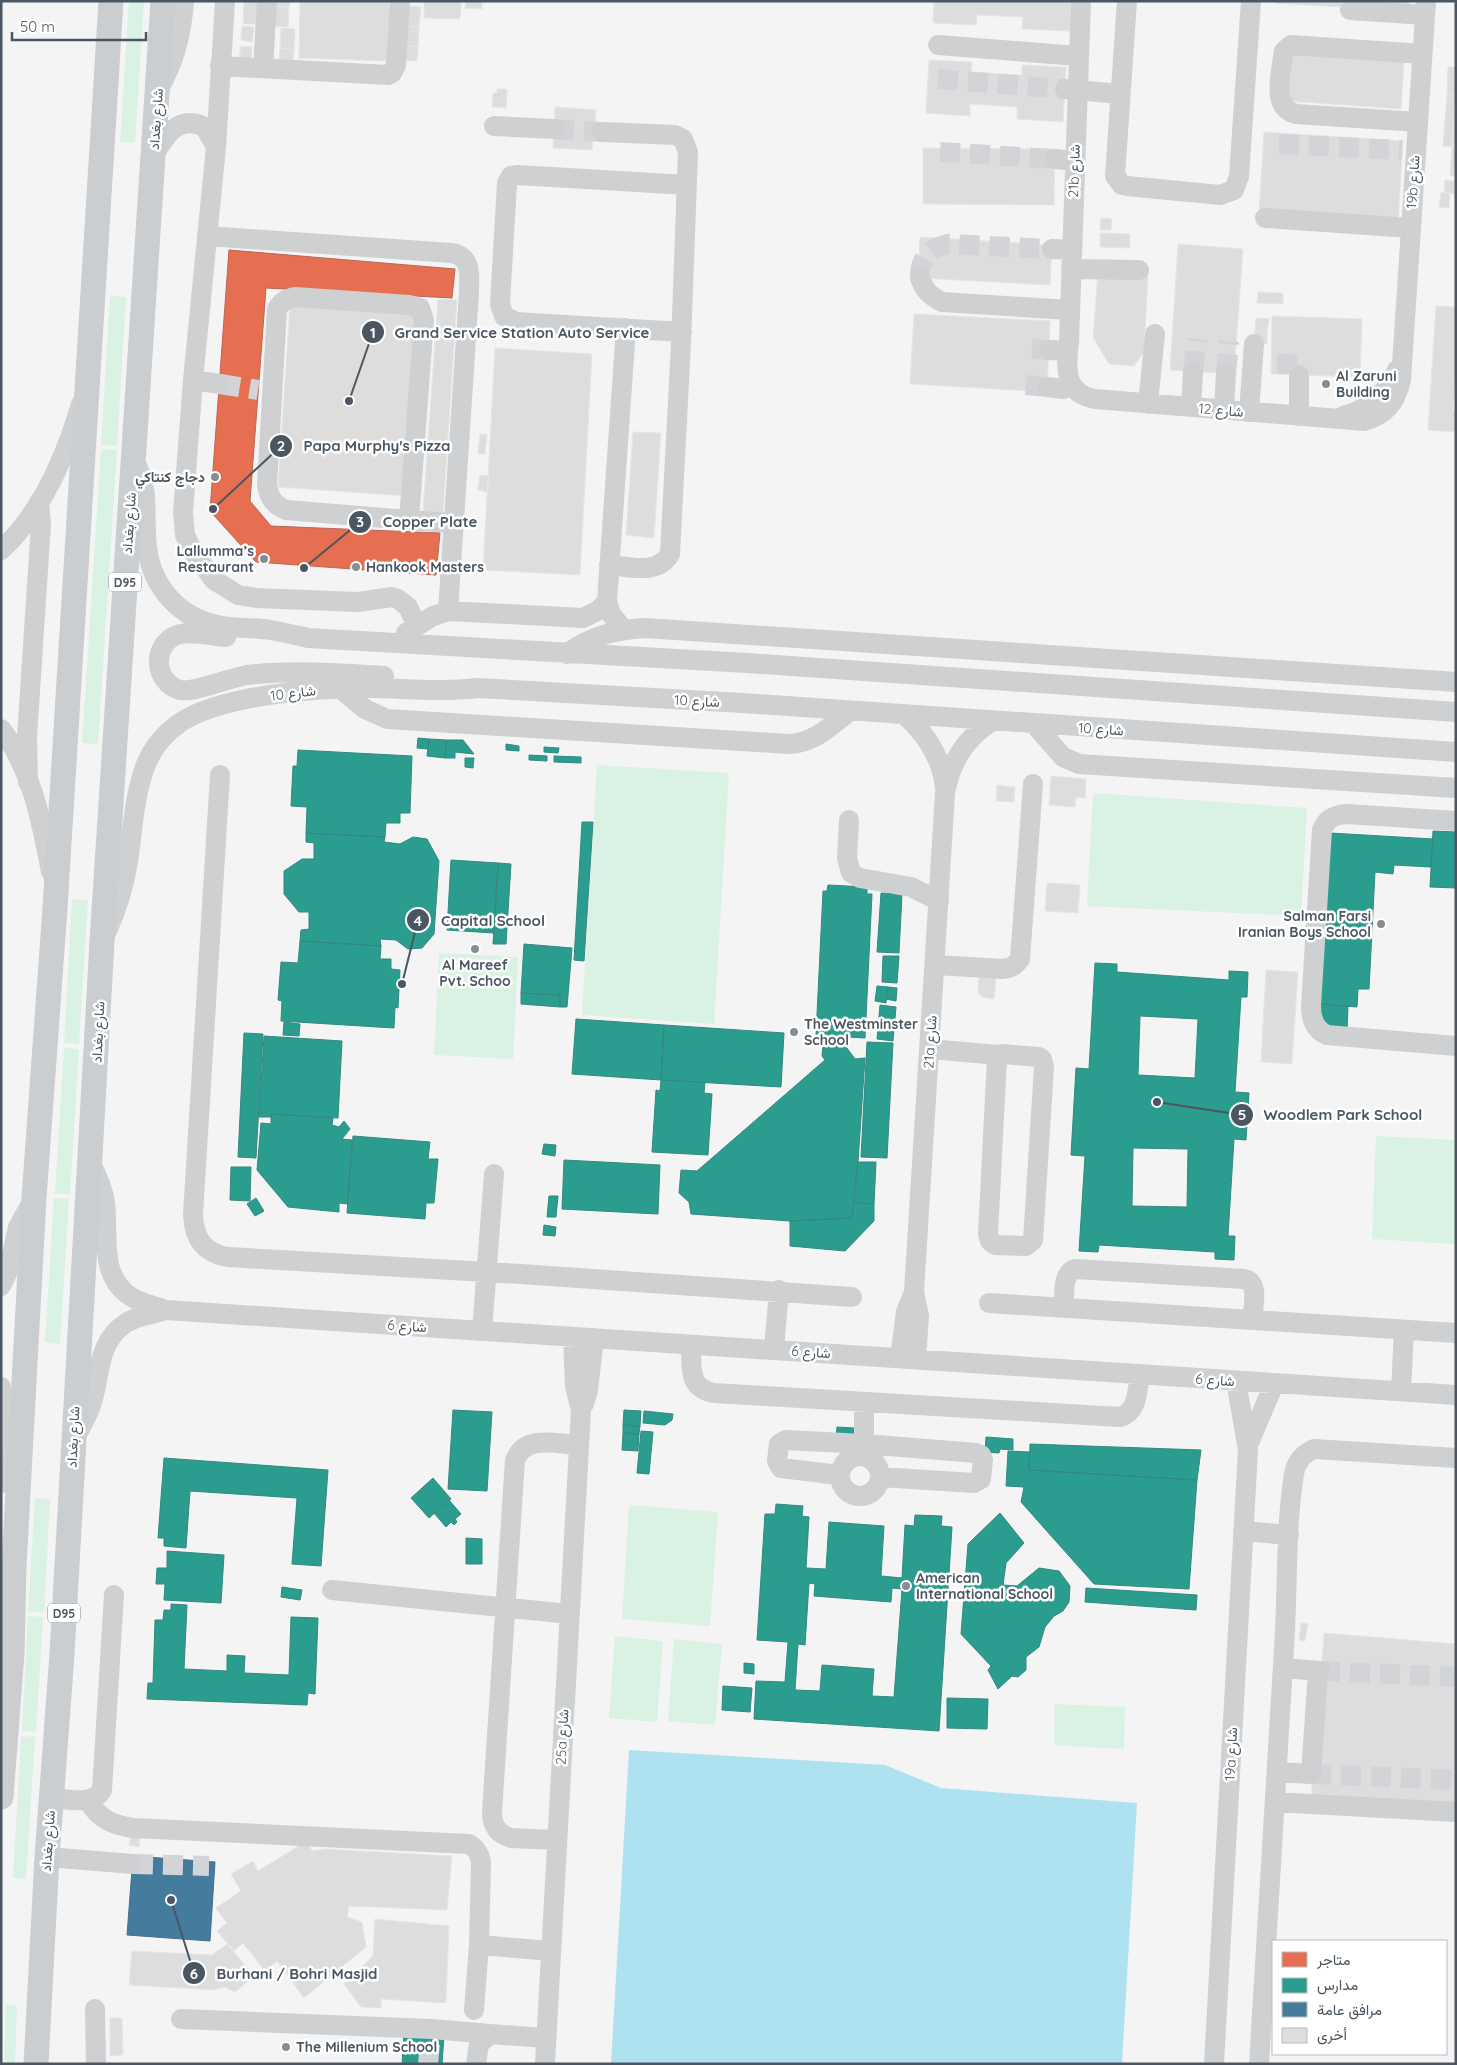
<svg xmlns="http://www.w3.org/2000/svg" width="1457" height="2065" font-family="Quicksand,Vazirmatn,sans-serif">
	<rect width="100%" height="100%" fill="#f4f4f4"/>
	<!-- green -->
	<path fill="#d9f2e3" d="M129 1H144L135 142H120Z
		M110 296 126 297 117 446 101 445Z
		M101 449 117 450 98 744 82 743Z
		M597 765 729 773 714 1024 582 1015Z
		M1093 793 1307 808 1301 916 1087 906Z
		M72 899 88 900 79 1044 64 1043Z
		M439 953 518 957 513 1059 434 1055Z
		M64 1048 79 1049 70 1194H55Z
		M1376 1136 1456 1140V1244L1372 1239Z
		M54 1198 69 1199 60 1344 45 1342Z
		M35 1498 50 1499 44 1612 28 1611Z
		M629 1505 718 1512 710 1626 622 1619Z
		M28 1616 43 1617 36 1732 22 1731Z
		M615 1636 663 1641 657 1722 609 1718Z
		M674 1639 722 1644 715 1725 668 1721Z
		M1055 1704 1125 1707 1124 1749 1054 1745Z
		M21 1736 35 1737 26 1879 13 1878Z
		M6 2005 17 2006 15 2064H4Z"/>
	<!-- water -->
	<path fill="#aee2f0" d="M629 1750 885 1765 941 1788 1137 1803 1122 2064H611Z"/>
	<!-- shops -->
	<path fill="#e76f51" stroke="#b86856" d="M229 250 455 269 452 298 266 288 250 501 271 526 440 533 436 575 256 562 210 511Z"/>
	<!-- schools -->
	<path fill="#2a9d8f" stroke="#348881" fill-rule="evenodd" d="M418 738 429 739 428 749 417 748Z
		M429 739 447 740 445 758 427 756Z
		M447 740H463L474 754 455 752V758H445Z
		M506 744 519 746V751L506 750Z
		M544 747 559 748 558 753 544 752Z
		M298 750 412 756 410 813H400V823H386L385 837 306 833 307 807 291 806 293 766H297Z
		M529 755 547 756V761L529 760Z
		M554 756 581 757V763L554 762Z
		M465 758H474L473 768 465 767Z
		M582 822H593L584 961 574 960Z
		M1433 831 1456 832V888L1430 887Z
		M306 833 385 837 384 842 400 844 413 837 427 839 439 861 434 934 422 948 408 949 396 940 380 939 381 946 300 941 301 930 309 929V912H299L284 894V871L302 859H314V843L306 842Z
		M1330 833 1433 839 1431 867 1394 865 1393 874 1375 872 1369 989H1358L1357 1007 1320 1004Z
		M451 860 498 863 494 933 447 930Z
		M498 863 511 864 506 944H493Z
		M828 885 867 887V894H872L865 1038 816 1035 823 891H827Z
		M881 893 902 894 899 953 877 952Z
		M300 941 381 946 380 959H391V969L400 970 398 1008 395 1007 394 1028 281 1021 282 1001 278 1000 281 962 298 963Z
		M524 944 572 948 567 1007H560V995L521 993Z
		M883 956H899L897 983 882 982Z
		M1095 963 1117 964V972L1229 980V971L1248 972 1247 997H1241L1235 1092 1249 1093 1246 1140 1234 1139 1228 1236H1235L1234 1260 1215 1259V1252L1099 1245 1098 1252 1079 1251 1085 1156 1071 1155 1076 1068 1089 1069ZM1140 1016 1198 1019 1195 1078 1138 1075ZM1133 1148 1188 1149 1187 1207 1132 1206Z
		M877 986 888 987 886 1003 875 1001Z
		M888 987 897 988 896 1001 886 999Z
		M521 993 560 995V1007L521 1004Z
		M1320 1004 1348 1006 1347 1032 1319 1030Z
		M880 1005 896 1007 893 1041 877 1039Z
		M576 1019 664 1025 661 1080 572 1074Z
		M284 1022 300 1024 299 1036 283 1035Z
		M664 1025 784 1033 781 1087 661 1080Z
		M244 1033 263 1034 256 1158 238 1157Z
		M264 1036 342 1041 338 1118 271 1114V1117H259Z
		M867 1042 893 1043 887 1158 861 1157Z
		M823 1044H844L855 1059 865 1058 858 1162 852 1218 790 1221 691 1214 689 1202 679 1193 681 1170 697 1171 825 1060 822 1056Z
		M661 1080 705 1082 704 1093 712 1094 708 1155 652 1152 656 1090 660 1091Z
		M271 1114 333 1118 332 1125 339 1127 344 1121 350 1129 342 1139 352 1140 348 1204 339 1203V1212L288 1207 257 1170 261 1123 271 1124Z
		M353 1136 430 1142 428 1159H438L434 1203H426L425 1219 347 1213Z
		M544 1144 556 1145 555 1156 542 1154Z
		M564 1160 660 1165 658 1214 562 1209Z
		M858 1162H876L874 1204 853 1202Z
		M231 1167H251L250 1201 230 1200Z
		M549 1196H558L556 1217H547Z
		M256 1198 264 1211 255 1216 247 1204Z
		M853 1202 874 1204V1221L845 1251 790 1246V1221L852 1218Z
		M544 1225 556 1227 555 1236 543 1235Z
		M453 1410 492 1412 487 1491 448 1489Z
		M624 1410 641 1411 640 1426 623 1425Z
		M644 1411 673 1414 672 1420 665 1425 643 1423Z
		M623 1425 640 1426 639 1434 623 1433Z
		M837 1427 854 1428 853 1440 836 1439Z
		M641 1431 653 1432 649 1474 637 1473Z
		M623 1433 639 1434 638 1451 622 1450Z
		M986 1437 1013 1439V1450L1000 1449 999 1453 985 1452Z
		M1030 1444 1201 1450 1197 1480 1029 1470Z
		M1008 1451 1030 1452 1029 1470 1197 1480 1189 1589 1094 1584 1021 1502 1024 1487 1006 1486Z
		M164 1458 328 1470 321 1566 292 1564 297 1498 190 1491 186 1548 164 1546V1538H158Z
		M433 1478 451 1499 429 1518 411 1498Z
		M449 1500 461 1514 455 1519 457 1522 454 1525 451 1522 446 1527 434 1513Z
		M776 1504 803 1506 802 1516 809 1517 806 1568 826 1569 829 1522 884 1526 881 1576 902 1578 905 1525 914 1526 915 1515 942 1516 941 1526 952 1527 939 1731 754 1719 756 1681 785 1682 788 1642 757 1640 765 1514H775ZM809 1583 815 1584 814 1596 891 1602 892 1588 902 1589 894 1697 872 1696 874 1669 822 1665 820 1691 795 1690 798 1644 805 1645Z
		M1000 1513 1024 1543 1006 1563 1003 1585 1017 1586 1039 1568 1059 1571 1070 1586 1069 1602 1063 1611 1054 1616 1045 1627 1039 1647 1026 1657V1670L1018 1677 1012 1676 998 1689 988 1670 991 1666 961 1634 968 1544Z
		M466 1538 482 1539V1564H466Z
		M167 1551 224 1555 221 1603 164 1600 165 1584H156L157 1568H167Z
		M282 1587 302 1590 300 1600 281 1597Z
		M1086 1588 1197 1595 1196 1610 1085 1602Z
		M171 1604 187 1605 184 1669 227 1671V1655L245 1656 244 1673 289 1675 291 1617 318 1618 315 1694 308 1693 307 1705 147 1699 148 1683H153L155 1620H163L164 1610H171Z
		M744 1663 754 1664V1674L744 1673Z
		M723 1686 752 1688 750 1712 722 1710Z
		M947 1698 988 1699 987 1729 947 1728Z
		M404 2032 444 2035 442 2064H402Z"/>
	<!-- public -->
	<path fill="#457b9d" stroke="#46708b" d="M133 1856 215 1862 210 1941 127 1935Z"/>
	<!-- building -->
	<path fill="#ddddde" stroke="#e5e6e7" d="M244 1H259L258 24H243Z
		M274 1H290L289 7 274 6Z
		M300 1H390L388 61 299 58Z
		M424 1H461L460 19 424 18Z
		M466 1H482V9L465 8Z
		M934 1H1071L1070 31 1022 29 1023 17 977 15 976 25 933 23Z
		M1275 1H1409V11L1274 3Z
		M274 6 289 7 288 27 273 26Z
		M406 6 421 7 419 27 404 26Z
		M242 26 254 27 252 42 241 40Z
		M404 26 419 27 418 47 403 45Z
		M281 28 295 29 294 50 280 48Z
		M403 45 418 47 417 61 402 60Z
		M241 46 252 47 251 59 239 58Z
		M280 48 294 50 293 64 279 63Z
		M1292 54 1404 62 1401 109 1288 101Z
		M929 60 972 62 971 72 1022 75V65L1066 67 1063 122 1017 119V107L970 104V116L926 113Z
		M1448 67H1456V95L1447 94Z
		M497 89H507L506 108 492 107 493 93H497Z
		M1447 94 1456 95 1452 147 1443 146Z
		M1456 95V147H1452Z
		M555 107 596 110 595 126 602 139 593 138 592 150 553 148Z
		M1264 132 1403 141 1398 223 1259 214Z
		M1452 147H1456V176H1450Z
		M923 148 1055 149 1054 205 923 204Z
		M1445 180 1455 181V194L1444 193Z
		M1441 192 1450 193 1449 208 1439 207Z
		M1101 218 1112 219 1111 230H1100Z
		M1100 233 1130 234V248L1100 247Z
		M920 237 1052 245 1050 285 918 278Z
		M1178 244 1243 249 1234 374 1170 370Z
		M1098 272 1148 274 1144 352 1134 366 1109 364 1093 337Z
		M1258 292 1283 293V304L1257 303Z
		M438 299 457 300 443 513 423 511Z
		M290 306 418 314 407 496 278 487Z
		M1436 306 1456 307V369L1453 411H1456V432L1428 430Z
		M914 314 1050 321 1047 392 910 384Z
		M1272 316 1362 319 1360 377 1271 374Z
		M1256 318 1269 319 1267 332 1255 331Z
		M1255 331 1267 332V344L1253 343Z
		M495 348 592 354 580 575 483 570Z
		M633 432 661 433 654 538 626 535Z
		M480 434 487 435 485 454H478Z
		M480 475 489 476 487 492 478 490Z
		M1051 776 1086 779 1085 798 1076 797 1075 807 1049 805Z
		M997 785 1015 787 1014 802 996 801Z
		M1047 883 1080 885 1078 913 1045 911Z
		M1266 970 1298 972 1292 1064 1261 1062Z
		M979 976 996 977 994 999 982 997 978 992Z
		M1301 1623 1308 1624 1305 1641 1299 1640Z
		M1324 1633 1456 1644V1810L1311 1798Z
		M131 1834 140 1835 139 1847 129 1845Z
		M305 1842 313 1851 325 1849 452 1856 447 1910 349 1906 347 1917 362 1922 366 1947 304 1998 277 1961 265 1971 243 1943 234 1951 217 1931 227 1923 216 1908 241 1891 231 1874 253 1861 258 1871Z
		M375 1919 449 1926 446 2003 381 1999V2008L361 2007 344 1984 373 1956Z
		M227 1944 254 1976 235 1992 225 1987 213 1990 129 1985 132 1951 212 1955Z
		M110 2018H122L123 2055 110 2056Z"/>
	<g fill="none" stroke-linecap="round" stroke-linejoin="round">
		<!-- minor-tunnel -->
		<path stroke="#d2d4d7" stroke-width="20" stroke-dasharray="20 10" stroke-linecap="butt" d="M938 79 1065 89
			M554 129 602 132
			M1279 144 1402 150
			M940 152 1055 159
			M920 278C919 259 930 248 948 244L1052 249
			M1032 349 1049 350
			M1193 371 1197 339
			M1226 374 1229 341
			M1287 374 1288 350
			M220 384 258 390
			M1026 385 1047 387
			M1320 1671 1456 1677
			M1311 1774 1456 1780
			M133 1864 209 1866
			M428 2064 431 2034"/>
		<!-- minor -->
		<path stroke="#ced0d2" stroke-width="20" d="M225 1 216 147 193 380 183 512 185 535 192 550 214 580 238 595 256 598 358 602 392 597 398 599 408 607 417 626
			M1081 1 1069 342C1066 367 1063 393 1095 399L1364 421C1386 415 1396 402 1401 380L1426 1
			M1127 1 1115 176 1122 185 1127 186 1220 195 1234 190 1239 176 1251 1
			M1350 10 1425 15
			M938 45 1078 56
			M220 66 388 75 392 73 396 65 400 1
			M263 68 267 1
			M159 89C175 61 182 33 184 1
			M1065 89 1120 94
			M1417 122 1296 114C1271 107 1281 76 1283 56L1284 51 1291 45 1422 54
			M494 126 554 129
			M602 132 675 135 683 139 688 152 681 344 670 554C658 575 630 567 609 565
			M153 157C165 136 178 114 205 127L216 147
			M1055 159 1074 161
			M1265 218 1410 228
			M207 236 451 253C473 256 469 276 469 293L448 611
			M1052 249 1072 250
			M1071 269 1139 270
			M920 278C924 290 930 296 942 302L1070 310
			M295 297 409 305 420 308 424 320 409 520 286 510C274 505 269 498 267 485L277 309C282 301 286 299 295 297Z
			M682 332 516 322 504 316 500 304 507 183 511 176 518 175 687 185
			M1049 350 1068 351
			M1299 375V416
			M193 380 220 384
			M1047 387 1063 389 1071 384
			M1148 404 1155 334
			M1191 407 1193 371
			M1224 410 1226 374
			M1249 412 1254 344
			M1343 416C1367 410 1387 393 1397 370
			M135 461C151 494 143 515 147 548 152 586 178 617 217 625 234 629 253 627 270 630 283 632 295 635 308 638L747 663 1456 712
			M409 520 452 523
			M1 550C41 514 66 455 81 404
			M623 629 611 614 607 601 626 328
			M406 633 433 616 448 611 583 618 599 610 607 601
			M226 637C212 636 190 630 177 635 151 645 154 683 180 690 193 693 229 678 247 675 292 670 339 673 384 676
			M566 654C591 636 614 630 645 628L1456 682
			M341 689 365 709 387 719 789 744C814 743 831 726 850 711
			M905 715C927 735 942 758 945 788
			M1034 724 1063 757 1079 764 1456 788
			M1 729C32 769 42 824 51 872
			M220 775 193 1215C194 1238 204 1253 228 1257L521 1274 852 1297
			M28 782 27 737 41 524 39 502
			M849 820 847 858 851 873 860 878 911 887 939 901
			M1456 821 1346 814C1334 815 1326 819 1322 830L1311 1006C1311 1019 1315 1030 1327 1035L1456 1046
			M107 931C117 909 124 886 128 862 133 829 134 793 147 762 154 746 166 732 181 722 225 694 324 687 376 688 411 689 444 692 478 688L743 703 1456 752
			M936 965 1003 969C1011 968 1015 966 1020 959L1033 784
			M930 1049 998 1055
			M1001 1054 1039 1057 1042 1059 1044 1067 1033 1240 1026 1246 995 1245 990 1241 988 1234 997 1058 998 1055Z
			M91 1163C97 1176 103 1189 105 1203 109 1234 99 1272 127 1294 138 1303 153 1305 166 1310L1456 1395
			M1 1286 9 1269 18 1227 33 1200
			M989 1303 1456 1333
			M1064 1308C1065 1295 1061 1275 1075 1269L1244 1279C1260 1282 1253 1308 1252 1320
			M482 1331 494 1174
			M691 1345C692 1367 687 1388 714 1393L1120 1417C1138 1412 1137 1391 1140 1375
			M774 1349 779 1290
			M900 1358 906 1312 913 1294
			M916 1359 919 1316 914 1292 945 793C951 761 965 739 992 721
			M1 1387 9 1484
			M1401 1391 1404 1330
			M864 1402V1456
			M584 1404 588 1390 594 1338
			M75 1437C82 1426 88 1415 92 1402 101 1373 97 1342 126 1323 138 1315 153 1315 166 1310
			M1248 1445 1274 1384
			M840 1476a20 20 0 1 1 40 0a20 20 0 1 1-40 0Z
			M839 1475 781 1468 777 1461 779 1444 786 1440 864 1444 976 1453 981 1455 983 1460 981 1479 974 1483 880 1477
			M1243 1531 1289 1535
			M332 1590 569 1614
			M1283 1668 1320 1671
			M1277 1772 1311 1774 1318 1671
			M51 1798C67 1799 93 1806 102 1790L114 1595
			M88 1800C98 1819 113 1825 133 1828L469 1844C477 1849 480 1854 481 1863L479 1945 474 2010
			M1275 1802 1456 1812
			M556 1840 511 1838C498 1834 492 1826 492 1812L515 1460C526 1434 556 1444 579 1445
			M47 1857 133 1864
			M479 1945 551 1951
			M95 2009 96 2064
			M181 2019 432 2029 490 2034
			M476 2064 479 2044 490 2034 546 2038
			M545 2064 581 1410 575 1387 573 1337
			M1214 2064 1248 1450 1236 1381
			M1259 2064C1268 1925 1276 1786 1284 1648 1288 1590 1285 1531 1294 1474 1296 1461 1303 1454 1314 1449L1456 1458"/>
		<!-- major -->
		<path stroke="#caced1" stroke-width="25" d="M1 1797 12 1653 14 1566 34 1198 55 908 111 1
			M36 2064 47 1857 62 1654 102 942 163 1"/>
	</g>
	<!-- markers -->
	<g fill="#868d94" stroke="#fff" stroke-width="2">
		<circle cx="1326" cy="384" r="5"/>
		<circle cx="215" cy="477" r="5"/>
		<circle cx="264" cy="559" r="5"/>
		<circle cx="356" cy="567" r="5"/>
		<circle cx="1381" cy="924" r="5"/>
		<circle cx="475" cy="949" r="5"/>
		<circle cx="794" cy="1032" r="5"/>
		<circle cx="906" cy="1586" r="5"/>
		<circle cx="286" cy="2047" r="5"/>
	</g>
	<g text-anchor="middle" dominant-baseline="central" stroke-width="5" stroke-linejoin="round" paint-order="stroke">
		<!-- shield labels -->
		<g fill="#fff" stroke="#808990" stroke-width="1">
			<rect x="109" y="572.5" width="32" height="19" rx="4"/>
			<rect x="48" y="1603.5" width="32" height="19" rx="4"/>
		</g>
		<g font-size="12" font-weight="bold" fill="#4a5661">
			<text x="125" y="582">D95</text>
			<text x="64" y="1613">D95</text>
		</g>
		<!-- street labels -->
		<g font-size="14" fill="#4a5661" stroke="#fff">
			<text transform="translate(156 119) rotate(-86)">شارع بغداد</text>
			<text transform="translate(1074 171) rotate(-88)">21b شارع</text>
			<text transform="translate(1413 182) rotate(-86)">19b شارع</text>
			<text transform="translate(1221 410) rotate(5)">شارع 12</text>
			<text transform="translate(129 523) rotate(-86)">شارع بغداد</text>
			<text transform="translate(293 693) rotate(-7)">شارع 10</text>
			<text transform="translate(697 701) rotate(3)">شارع 10</text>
			<text transform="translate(1101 729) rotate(4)">شارع 10</text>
			<text transform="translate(98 1032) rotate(-87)">شارع بغداد</text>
			<text transform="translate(930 1042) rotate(-86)">21a شارع</text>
			<text transform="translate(407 1326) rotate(4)">شارع 6</text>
			<text transform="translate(811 1352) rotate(4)">شارع 6</text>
			<text transform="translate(1215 1380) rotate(4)">شارع 6</text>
			<text transform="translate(73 1437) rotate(-87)">شارع بغداد</text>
			<text transform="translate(562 1737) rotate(-87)">25a شارع</text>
			<text transform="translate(1231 1754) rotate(-87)">19a شارع</text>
			<text transform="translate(48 1841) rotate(-86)">شارع بغداد</text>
		</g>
		<!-- poi labels -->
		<g font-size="14" font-weight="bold" fill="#4a5661" stroke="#fff" text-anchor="start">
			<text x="1336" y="376">Al Zaruni<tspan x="1336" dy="16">Building</tspan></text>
			<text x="205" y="477" text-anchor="end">دجاج كنتاكي</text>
			<text x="254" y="551" text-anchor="end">Lallumma’s<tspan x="254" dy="16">Restaurant</tspan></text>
			<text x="366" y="567">Hankook Masters</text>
			<text x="1371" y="916" text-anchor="end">Salman Farsi<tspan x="1371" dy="16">Iranian Boys School</tspan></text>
			<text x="475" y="965" text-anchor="middle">Al Mareef<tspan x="475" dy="16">Pvt. Schoo</tspan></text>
			<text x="804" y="1024">The Westminster<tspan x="804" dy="16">School</tspan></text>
			<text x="916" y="1578">American<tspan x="916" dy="16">International School</tspan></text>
			<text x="296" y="2047">The Millenium School</text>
		</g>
	</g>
	<!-- callouts -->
	<path fill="none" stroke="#4a5661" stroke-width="2" d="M349 401L373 332M213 509L281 446M304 568L360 522M402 984L418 920M1157 1102L1242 1115M171 1900L194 1973"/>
	<g fill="#4a5661" stroke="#fff" stroke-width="2">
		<circle cx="349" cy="401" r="5"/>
		<circle cx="213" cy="509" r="5"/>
		<circle cx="304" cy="568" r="5"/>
		<circle cx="402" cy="984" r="5"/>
		<circle cx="1157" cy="1102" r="5"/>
		<circle cx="171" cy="1900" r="5"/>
		<circle cx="373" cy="332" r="12"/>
		<circle cx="281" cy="446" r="12"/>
		<circle cx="360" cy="522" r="12"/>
		<circle cx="418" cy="920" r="12"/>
		<circle cx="1242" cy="1115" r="12"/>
		<circle cx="194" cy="1973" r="12"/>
	</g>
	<g font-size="15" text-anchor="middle" font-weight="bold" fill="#fff">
		<text x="373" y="338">1</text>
		<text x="281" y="451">2</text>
		<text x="360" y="527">3</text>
		<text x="418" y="926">4</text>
		<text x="1242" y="1120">5</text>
		<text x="194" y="1979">6</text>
	</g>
	<g font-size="15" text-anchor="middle" font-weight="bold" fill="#4a5661" stroke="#fff" stroke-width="5" stroke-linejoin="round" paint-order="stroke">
		<text x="522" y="338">Grand Service Station Auto Service</text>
		<text x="377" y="451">Papa Murphy's Pizza</text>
		<text x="430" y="527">Copper Plate</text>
		<text x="493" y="926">Capital School</text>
		<text x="1343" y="1120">Woodlem Park School</text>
		<text x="297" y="1979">Burhani / Bohri Masjid</text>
	</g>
	<!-- border -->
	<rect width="1457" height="2065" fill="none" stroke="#4a5661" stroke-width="5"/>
	<!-- legend -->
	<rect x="1272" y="1940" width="175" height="115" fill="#ffffff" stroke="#b7bbc0"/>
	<rect x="1282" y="1952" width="25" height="15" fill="#e76f51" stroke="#b7bbc0"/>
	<text x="1317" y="1965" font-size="15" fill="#4a5661">متاجر</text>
	<rect x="1282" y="1978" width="25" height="15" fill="#2a9d8f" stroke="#b7bbc0"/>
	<text x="1317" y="1990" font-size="15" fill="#4a5661">مدارس</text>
	<rect x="1282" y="2002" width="25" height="15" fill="#457b9d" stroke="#b7bbc0"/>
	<text x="1317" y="2015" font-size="15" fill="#4a5661">مرافق عامة</text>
	<rect x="1282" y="2028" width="25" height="15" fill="#ddddde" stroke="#b7bbc0"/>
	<text x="1317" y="2040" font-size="15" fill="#4a5661">أخرى</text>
	<!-- scale -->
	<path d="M12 32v8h134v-8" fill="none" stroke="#4a5661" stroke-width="2.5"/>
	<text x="20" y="32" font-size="15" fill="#4a5661" stroke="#ffffff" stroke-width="4" paint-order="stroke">50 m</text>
</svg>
